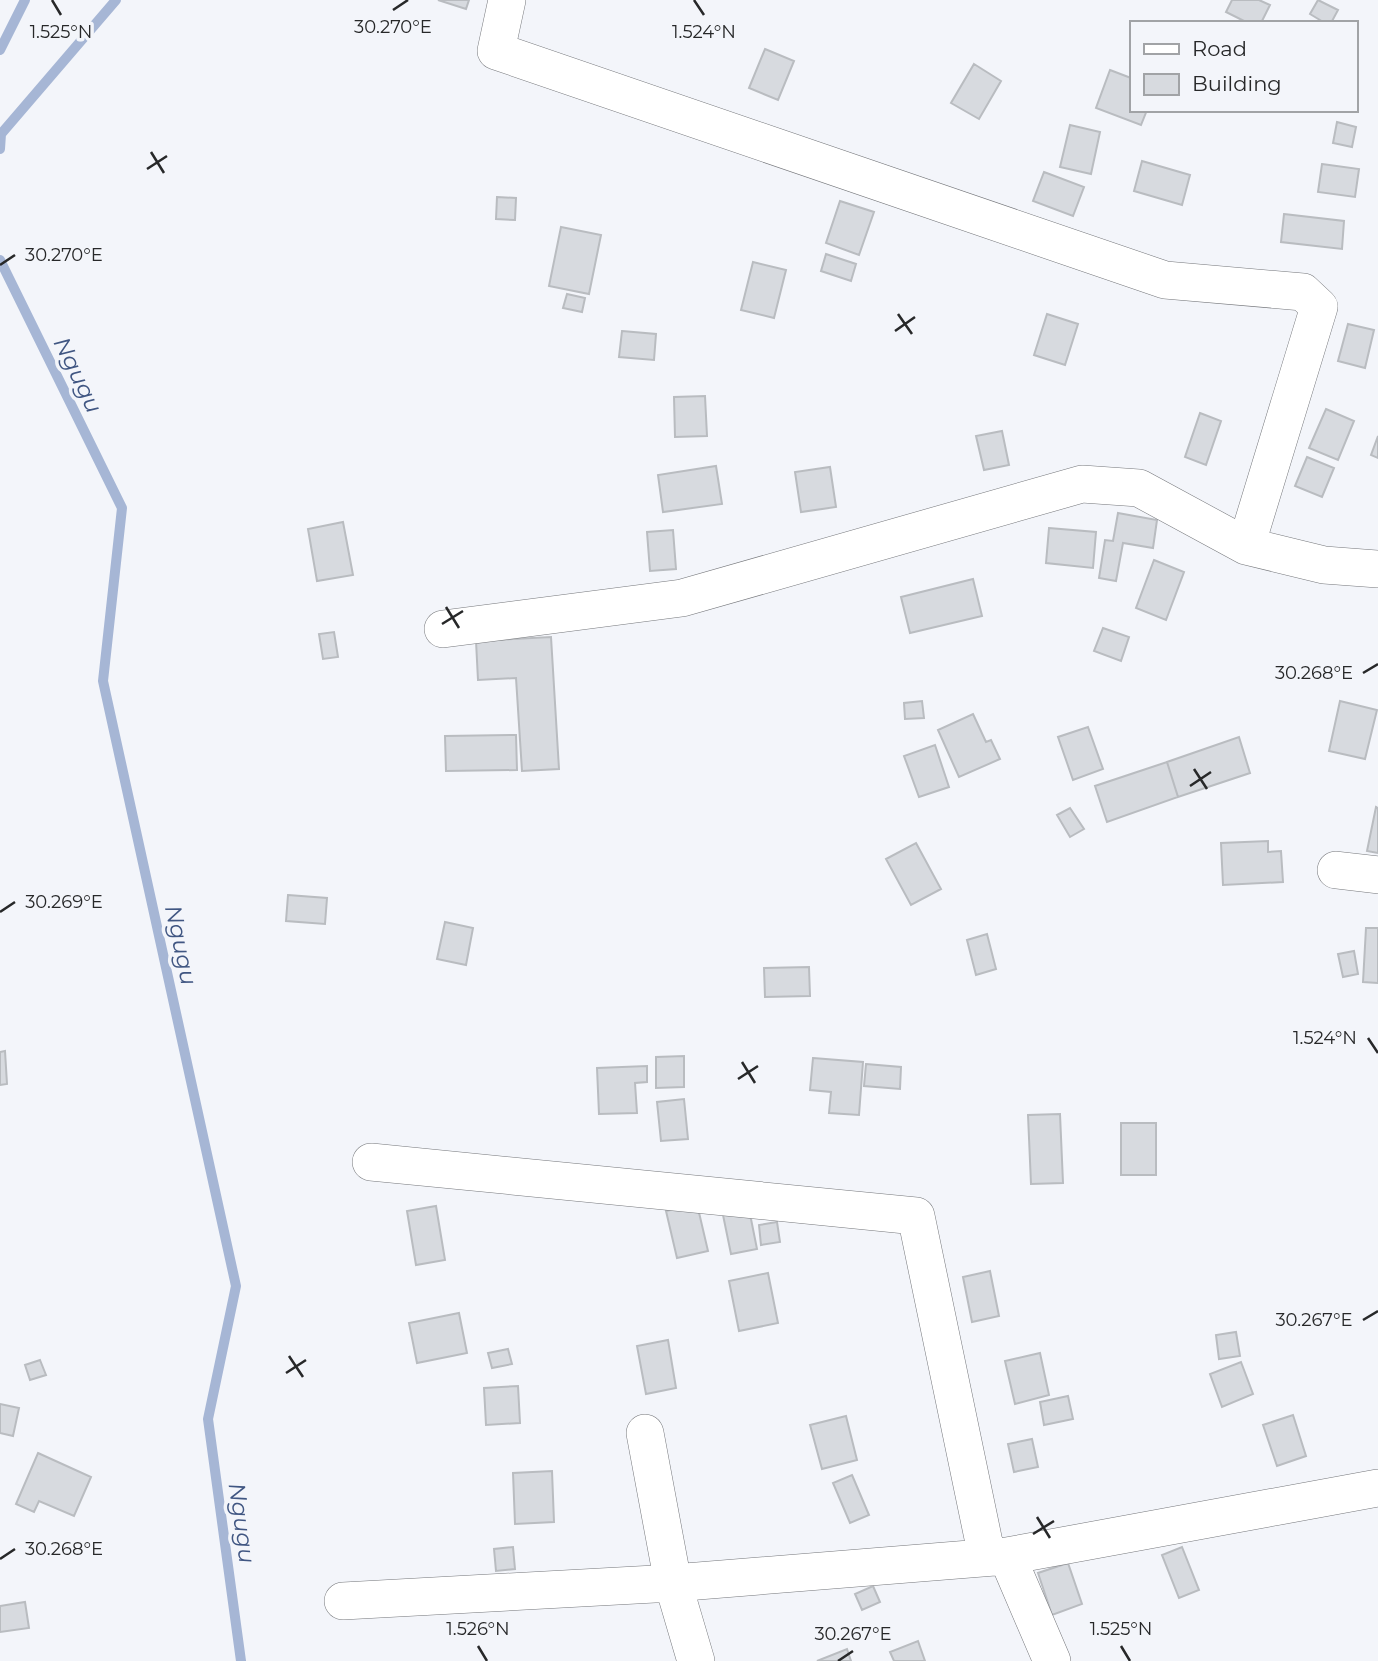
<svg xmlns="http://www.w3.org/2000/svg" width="1378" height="1661" font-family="Montserrat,sans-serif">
	<rect width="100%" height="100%" fill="#f3f5fa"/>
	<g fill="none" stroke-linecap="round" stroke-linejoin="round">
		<!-- stream -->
		<path stroke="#a6b6d5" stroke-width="10" d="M0 50 25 0
			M0 149 1 134 116 0
			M0 260 122 508 103 681 236 1286 208 1419 241 1661"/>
	</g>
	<!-- building -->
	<path fill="#d7dadf" stroke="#b9bcc0" stroke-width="2" d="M438 0H469L466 9Z
		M1232 0H1259L1270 5 1261 23H1248L1226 12Z
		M1318 0 1338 10 1331 23H1325L1310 14Z
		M765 49 794 61 778 100 749 88Z
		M974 64 1001 81 979 119 951 103Z
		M1110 70 1131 78V110H1147L1141 125 1096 108Z
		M1337 122 1356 127 1352 147 1333 143Z
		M1070 125 1100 132 1091 174 1060 167Z
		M1142 161 1190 175 1182 205 1134 191Z
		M1322 164 1359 169 1355 197 1318 192Z
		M1044 172 1084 187 1073 216 1033 201Z
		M497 197 516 198 515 220 496 219Z
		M840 201 874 212 859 255 826 243Z
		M1284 214 1344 221 1342 249 1281 242Z
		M561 227 601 235 589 294 549 286Z
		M826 254 856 264 851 281 821 271Z
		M753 262 786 270 774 318 741 310Z
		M567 294 585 298 582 312 563 308Z
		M1047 314 1078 324 1065 365 1034 355Z
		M1348 324 1374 330 1365 368 1338 361Z
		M622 331 656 334 654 360 619 357Z
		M705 396 707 436 675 437 674 397Z
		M1326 409 1354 421 1338 460 1309 448Z
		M1200 413 1221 421 1206 465 1185 457Z
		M1002 431 1009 465 984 470 976 436Z
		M1378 436V458L1371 455Z
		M1307 457 1334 468 1322 497 1295 486Z
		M716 466 722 504 663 512 658 475Z
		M830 467 836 507 801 512 795 472Z
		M1118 513 1157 520 1153 548 1123 543 1116 581 1099 578 1105 540 1113 541Z
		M343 522 353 575 317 581 308 529Z
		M1049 528 1096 532 1093 568 1046 563Z
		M673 530 676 569 650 571 647 532Z
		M1154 560 1184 572 1166 620 1136 608Z
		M973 579 982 616 910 633 901 597Z
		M1103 628 1129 637 1121 661 1094 651Z
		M334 632 338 657 323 659 319 634Z
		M551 637 559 769 522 771 516 678 478 680 476 641Z
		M922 701 924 718 905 719 904 703Z
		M1340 701 1377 710 1365 759 1329 751Z
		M973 714 986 742 991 740 1000 759 959 777 938 730Z
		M1088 727 1103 769 1073 780 1058 737Z
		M516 735 517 770 446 771 445 736Z
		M1239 737 1250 773 1178 797 1167 762Z
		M935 745 949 787 919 797 904 756Z
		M1167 762 1178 797 1107 822 1095 786Z
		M1376 807 1378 808V853L1367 851Z
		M1070 808 1084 829 1070 837 1057 815Z
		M1268 841V852L1281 851 1283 882 1223 885 1221 843Z
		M916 843 941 889 911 905 886 859Z
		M288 895 327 898 325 924 286 921Z
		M445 922 473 928 466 965 437 959Z
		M1366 928H1378V983L1363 982Z
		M987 934 996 969 976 975 967 940Z
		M1354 951 1358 974 1343 977 1338 954Z
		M809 967 810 996 765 997 764 968Z
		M5 1051 7 1084 0 1085V1052Z
		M684 1056V1087L656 1088V1057Z
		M813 1058 863 1062 859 1115 829 1113 831 1092 810 1090Z
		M866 1064 901 1067 900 1089 864 1086Z
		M647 1066V1082L635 1083 637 1113 599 1114 597 1068Z
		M684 1099 688 1139 661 1141 657 1102Z
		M1060 1114 1063 1183 1031 1184 1028 1115Z
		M1121 1123H1156V1175H1121Z
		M697 1204 708 1251 677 1258 666 1211Z
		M436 1206 445 1260 416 1265 407 1211Z
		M749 1209 757 1249 731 1254 723 1215Z
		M777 1222 780 1242 761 1245 759 1225Z
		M990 1271 999 1316 972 1322 963 1277Z
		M768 1273 778 1323 739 1331 729 1281Z
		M459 1313 467 1353 417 1363 409 1323Z
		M1236 1332 1240 1356 1219 1359 1216 1335Z
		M668 1340 676 1388 646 1394 637 1346Z
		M508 1349 512 1364 492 1368 488 1353Z
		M1040 1353 1049 1395 1015 1404 1005 1361Z
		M40 1360 46 1375 30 1380 25 1365Z
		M1241 1362 1253 1394 1222 1407 1210 1374Z
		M518 1386 520 1423 486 1425 484 1388Z
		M1068 1396 1073 1419 1044 1425 1040 1402Z
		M0 1404 19 1408 13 1436 0 1433Z
		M1293 1415 1306 1456 1277 1466 1263 1425Z
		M846 1416 857 1460 822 1469 810 1425Z
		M1032 1439 1038 1467 1014 1472 1008 1444Z
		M38 1453 91 1477 74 1516 39 1501 34 1512 16 1504Z
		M552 1471 554 1522 515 1524 513 1473Z
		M852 1475 869 1515 850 1523 833 1483Z
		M513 1547 515 1569 496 1571 494 1549Z
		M1182 1547 1199 1590 1179 1598 1162 1555Z
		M1068 1563 1082 1604 1052 1615 1038 1573Z
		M873 1586 880 1602 862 1610 855 1594Z
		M25 1602 29 1628 0 1632V1606Z
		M918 1641 925 1661H894L890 1652Z
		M847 1649 851 1661H817Z"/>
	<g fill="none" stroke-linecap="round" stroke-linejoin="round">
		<!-- minor casing -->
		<g stroke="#75777b" stroke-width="38">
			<path id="minor" d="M507 0 496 51 1165 280 1303 292 1319 307 1246 546
				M443 629 682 598 1082 484 1139 488 1246 546 1324 565 1378 569
				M1336 870 1378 875
				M371 1162 916 1216 987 1557
				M645 1433 673 1583 696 1661
				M1007 1556 1052 1661
				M343 1601 673 1583 1007 1556 1378 1488"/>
		</g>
		<!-- minor -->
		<use href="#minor" stroke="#fff" stroke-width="37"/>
	</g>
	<!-- ticks -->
	<path fill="none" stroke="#272829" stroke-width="2.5" d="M52 0 61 15M694 0 704 15M393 10 408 0M151 152 164 173M147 169 167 156M0 265 15 255M898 314 912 334M895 331 915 317M446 607 459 628M442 624 463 611M1363 673 1378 664M1194 769 1207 789M1190 786 1211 772M0 912 15 902M1368 1038 1378 1053M742 1062 755 1083M738 1079 758 1066M1363 1320 1378 1311M289 1356 303 1377M286 1373 306 1360M1037 1517 1050 1538M1033 1534 1054 1521M0 1559 15 1549M478 1646 487 1661M1121 1646 1130 1661M838 1661 853 1651"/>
	<g text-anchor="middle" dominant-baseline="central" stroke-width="7" stroke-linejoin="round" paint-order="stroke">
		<!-- water labels -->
		<g font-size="23" font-style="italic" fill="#405682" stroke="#f3f5fa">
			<text transform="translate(78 375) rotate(64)">Ngugu</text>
			<text transform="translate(181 945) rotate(78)">Ngugu</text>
			<text transform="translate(242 1523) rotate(82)">Ngugu</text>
		</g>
	</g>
	<g font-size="18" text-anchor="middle" fill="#272829" stroke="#f3f5fa" stroke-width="7" stroke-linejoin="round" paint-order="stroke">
		<text x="393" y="33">30.270°E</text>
		<text x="61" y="38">1.525°N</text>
		<text x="704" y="38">1.524°N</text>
		<text x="64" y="261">30.270°E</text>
		<text x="1314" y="679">30.268°E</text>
		<text x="64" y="908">30.269°E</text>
		<text x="1325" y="1044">1.524°N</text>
		<text x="1314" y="1326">30.267°E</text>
		<text x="64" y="1555">30.268°E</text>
		<text x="478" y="1635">1.526°N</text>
		<text x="1121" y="1635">1.525°N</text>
		<text x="853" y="1640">30.267°E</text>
	</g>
	<!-- legend -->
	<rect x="1130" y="21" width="228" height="91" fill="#f3f5fa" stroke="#a1a3a6" stroke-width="2"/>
	<rect x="1144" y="44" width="35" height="10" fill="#ffffff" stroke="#a1a3a6" stroke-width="2"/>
	<text x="1192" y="56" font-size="21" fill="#272829">Road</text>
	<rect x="1144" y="74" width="35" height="21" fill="#d7dadf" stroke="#a1a3a6" stroke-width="2"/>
	<text x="1192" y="91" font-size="21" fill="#272829">Building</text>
</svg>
